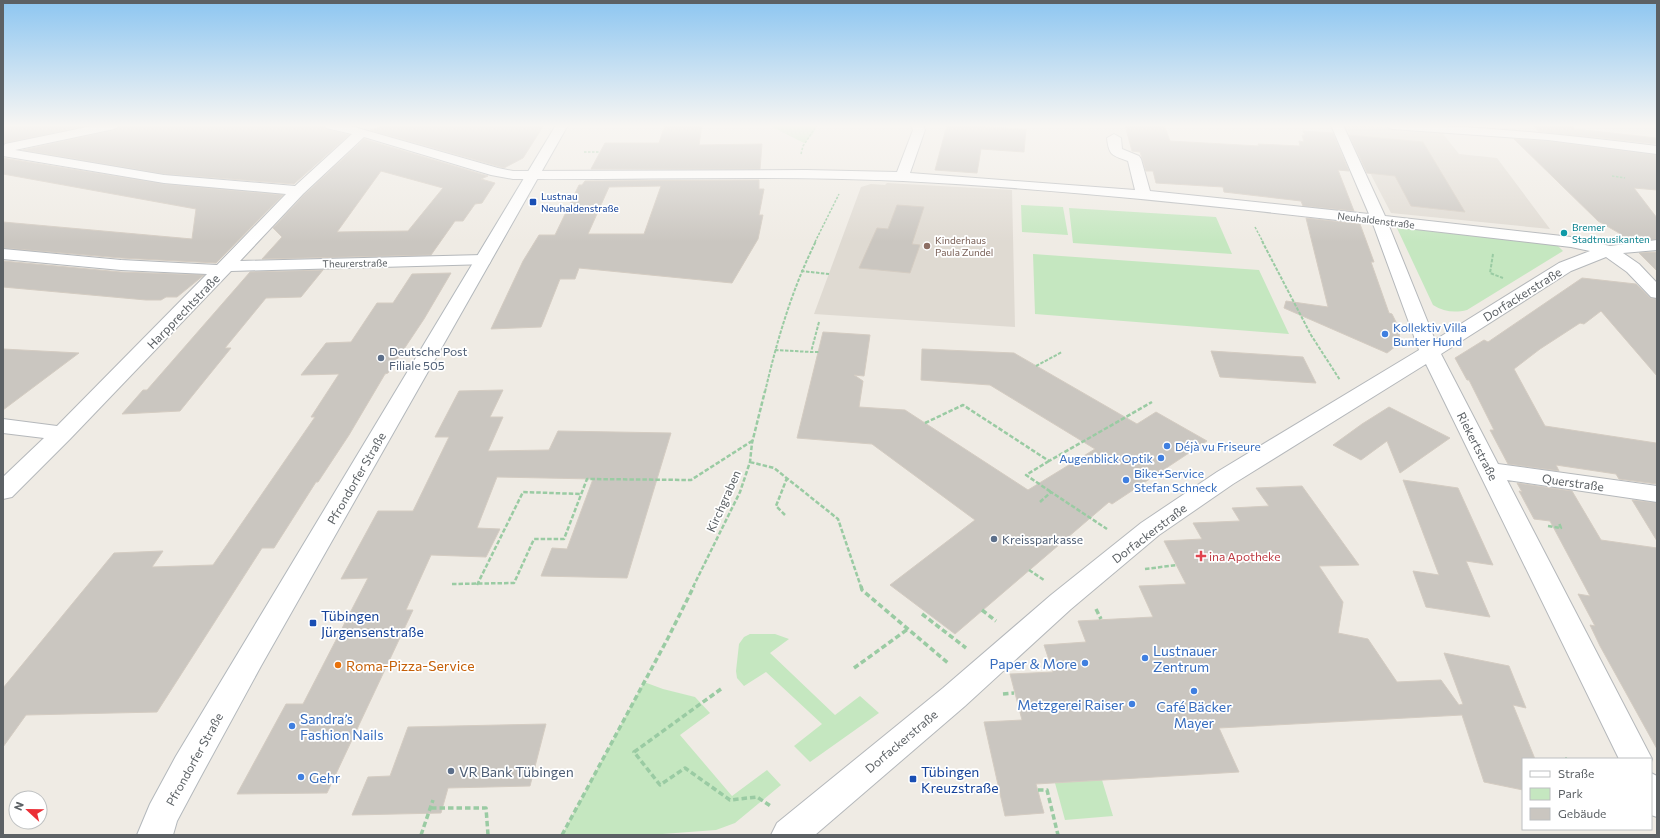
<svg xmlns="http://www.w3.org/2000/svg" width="1660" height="838" font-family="Commissioner,sans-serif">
	<rect width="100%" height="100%" fill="#efebe4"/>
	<!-- education -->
	<path fill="#dfdad2" d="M1345 125 1440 130 1459 154 1497 158 1550 229 1391 213Z
		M887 183 1012 190 1015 327 814 314 861 187 871 184 885 185Z"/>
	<!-- green -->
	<path fill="#c5e7c0" d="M771 125H817L813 134 804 143 772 127Z
		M1021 205 1063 207 1068 235 1022 232Z
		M1069 208 1216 217 1232 254 1073 243Z
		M1396 226 1555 243 1563 251 1467 310C1455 313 1444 312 1433 305Z
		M1033 254 1259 270 1289 334 1035 314Z
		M750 634H775L789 639 770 653 835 715 860 696 879 713 810 762 794 746 822 724 766 672 744 686 737 678 736 671 739 644 744 637Z
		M644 682 663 689 695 697 710 713 680 735 732 796 767 770 781 785 735 823 716 830 649 835H562Z
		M1102 780 1113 816 1065 820 1055 783Z"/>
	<!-- building -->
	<path fill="#cac6c0" stroke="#d4ccc2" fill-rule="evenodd" d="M3 125H90L5 143 3 145Z
		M121 125H323L326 129 349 135 294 184 164 174 23 150 114 130Z
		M385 125H544L523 158 504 168 370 130Z
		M665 125H702L699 145 762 144 760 169H591L605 143H659Z
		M947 125 1026 129 1024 152 981 149 977 173 935 170Z
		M1125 125H1164L1170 141 1259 146 1258 144 1300 146 1299 141 1304 142 1302 135H1305L1303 131 1333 133 1349 171 1338 170 1354 211 1303 206 1301 201 1224 192 1223 187 1156 183 1153 171H1146L1140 152 1132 151Z
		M1534 125H1571L1575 129 1657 138V144L1538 131Z
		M1349 135 1423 142 1465 212 1411 206 1395 176 1367 173Z
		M364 139 488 176 481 179 495 183 482 203 475 204 463 221H455L431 255 262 259 282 237 273 228 304 195ZM381 171 443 188 408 231 337 232Z
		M1514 139 1548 141 1657 155V190L1634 188 1657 218V239L1628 242 1619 233 1598 221Z
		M3 158 164 184 283 195 216 263 121 258 3 248V222L192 239 196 209 3 174Z
		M759 180V189H764L759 215H763L758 239 732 283 579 268 575 279H560L541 327 491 329 523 261 539 235H555L579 185H582L585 181ZM661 186 644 234H588L609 187Z
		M897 205 924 207 912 244 920 245 910 273 859 268 877 228 888 229Z
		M1306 218 1360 224 1374 262H1371L1389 313 1392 314 1399 328 1400 343 1387 353 1284 308 1286 301 1328 307Z
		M1657 252V271L1639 253Z
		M3 261 121 272 204 275 177 297H166L161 300H146L3 287Z
		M323 270 301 297 266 298 225 348H231L180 411 122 414 143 390H147L250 272Z
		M451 273 424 319 388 373 385 374 349 435 318 482H316L274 548H262L157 712 26 715 3 747V688L114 553 163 551 152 567 213 565 315 417H311L339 374 301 375 326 343 351 342 377 303H393L412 274Z
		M1582 278 1636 284 1650 298 1657 299V376L1601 311 1584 324 1580 323 1540 349 1514 369 1545 426 1656 443 1657 484 1619 479 1616 474 1556 465 1559 471 1508 464 1490 430H1494L1469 380H1467L1455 358 1484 340 1488 342Z
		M823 332 870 335 864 376 854 375 863 381 859 407 905 410 1028 490 1095 449 990 385 921 380 922 349 1014 353 1137 424 1156 412 1207 441 1112 504 1109 502 955 634 890 585 975 520 872 444 797 438Z
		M3 349 79 353 3 410Z
		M1211 351 1303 357 1316 383 1220 377Z
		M503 390 490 417H503L488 451 549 450 558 431 671 433 627 578 541 576 552 548 567 549 593 479 497 477 477 528 500 529 486 557 431 555 406 610H413L327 793 237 794 286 704H303L368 578 341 579 378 511H413L449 437H435L459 391Z
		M1389 407 1450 438 1400 473 1387 441 1361 460 1333 445 1362 424Z
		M1403 480 1458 488 1493 565 1466 561 1490 617 1426 607 1413 571 1439 575Z
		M1517 483 1572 491 1601 540 1657 548V749L1600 646 1590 625 1595 626 1578 594 1590 596 1550 521 1534 519 1519 491 1522 492Z
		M1302 486 1359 565 1319 566 1343 602 1338 633 1368 639 1397 682 1441 680 1459 705 1463 704 1444 653 1509 666 1526 708 1513 705 1535 759H1523V790L1484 782 1462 715 1219 728 1239 772 1036 784 1044 813 1005 816 984 722 1022 720 1010 674 1053 672 1044 645 1086 642 1078 621 1153 617 1139 586 1186 584 1164 541 1202 539 1193 523 1240 521 1232 508 1269 506 1256 488Z
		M1632 500 1657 503V541Z
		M546 724 530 786 448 788 441 813 352 815 368 777 390 776 408 727Z"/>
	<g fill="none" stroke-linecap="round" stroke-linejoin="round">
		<!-- street casing -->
		<g stroke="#b5b8bb" stroke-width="2">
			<path id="street" d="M97 125H120L114 129 15 150 164 175 295 186 352 134 326 128 324 125H347L498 168 513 171 806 170 897 172 913 130 911 125H923L925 130 910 173 1135 190 1128 161C1112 155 1109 156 1107 138L1114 134 1121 138 1122 149 1139 156 1141 159 1150 191 1369 214 1331 125H1343L1385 216 1571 237 1610 246 1657 240V250L1623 253 1639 264 1657 283V298L1651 297 1627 272 1606 257 1571 271 1441 354 1498 464 1657 486V502L1507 480 1652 759 1651 762V759H1619L1426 364 1233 484 1159 535 1071 609 965 706 815 835H771L777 823 943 688 1051 595 1141 523 1217 472 1419 350 1373 224C1216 206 1060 189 903 181 773 175 643 180 513 179L491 175 364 137 303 194 240 261 483 255 489 256 491 260 489 264 231 271 70 439 12 497 3 499V477L44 438 3 433V419L57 426 207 274 121 270 3 259V249L121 260 217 265 286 194 164 183 3 156V148L5 144ZM1389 226 1571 247 1590 251 1559 263 1435 340Z
				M1387 125C1478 125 1567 135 1657 146V154L1548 140 1393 129 1389 128Z
				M1651 773 1657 776V817L1651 815Z"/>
		</g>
		<!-- secondary casing -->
		<g stroke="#b3b8bc" stroke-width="2">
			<path id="secondary" d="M556 125H568L261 666 200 778 177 821 173 835H137L150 804 176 756Z"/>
		</g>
		<!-- path-far3 -->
		<path stroke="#9acba3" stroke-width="1.5" stroke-dasharray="2.5 1.5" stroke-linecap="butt" d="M584 152H600
			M801 154 803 146 817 125
			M1612 176 1625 178
			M1255 227 1263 242
			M815 242 839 194"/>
		<!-- path-far2 -->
		<path stroke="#9acba3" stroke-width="2" stroke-dasharray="3.5 1.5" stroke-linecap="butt" d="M1262 241 1311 335 1340 380
			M1493 254 1490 273 1503 278
			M801 271 829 274
			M819 322 811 352H819
			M775 350 811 352
			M1036 366 1062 352
			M765 392C777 340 792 289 816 241"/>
		<!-- path-far1 -->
		<path stroke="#9acba3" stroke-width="2.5" stroke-dasharray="4.5 2" stroke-linecap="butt" d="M925 423 963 405 1049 461 1152 402
			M1049 461 1026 475 1051 492
			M750 462 774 468 838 519 861 587
			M1040 502 1051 492 1107 529
			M785 515 776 506 787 478
			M1548 526 1561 528 1559 523
			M1145 569 1177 565
			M1029 570 1044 580
			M452 584 514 583 534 539H564L587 479 691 480 752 441
			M477 585 523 492 580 494
			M693 587 740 492 750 462 752 443 765 391"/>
		<!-- path -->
		<path stroke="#9acba3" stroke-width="3.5" stroke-dasharray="5.5 3" stroke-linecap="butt" d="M861 586 862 590 948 663
			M1096 609 1101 619
			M982 610 996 621
			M922 614 966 648
			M854 668 908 629
			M721 689 634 752 660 785 685 768 730 800 757 797 772 807
			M1003 694 1014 693
			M1565 759H1567
			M1038 790H1047L1058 835
			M431 808H486L488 835
			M421 835 433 800
			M562 835 668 638 694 586"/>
		<!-- street -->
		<use href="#street" fill="#fff" fill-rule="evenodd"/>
		<!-- secondary -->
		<use href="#secondary" fill="#fff" fill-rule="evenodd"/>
	</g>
	<!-- sky -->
	<linearGradient id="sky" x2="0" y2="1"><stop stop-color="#8dc6f1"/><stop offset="0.52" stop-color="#f8f6f3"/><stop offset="1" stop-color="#f8f6f3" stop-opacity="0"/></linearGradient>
	<rect width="1660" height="242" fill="url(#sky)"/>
	<!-- markers -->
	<g fill="#1a4fb4" stroke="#fff" stroke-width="1.5">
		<rect x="529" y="198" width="8" height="8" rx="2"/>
		<rect x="309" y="619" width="8" height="8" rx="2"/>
		<rect x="909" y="775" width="8" height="8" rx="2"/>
	</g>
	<circle fill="#0f9aa8" stroke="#fff" stroke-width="1.5" cx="1564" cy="233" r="4"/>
	<circle fill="#8d6e63" stroke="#fff" stroke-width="1.5" cx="927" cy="246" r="4"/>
	<g fill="#3f7fe0" stroke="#fff" stroke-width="1.5">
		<circle cx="1385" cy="334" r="4"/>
		<circle cx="1167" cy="446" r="4"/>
		<circle cx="1161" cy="458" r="4"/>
		<circle cx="1126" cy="480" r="4"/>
		<circle cx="1145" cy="658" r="4"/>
		<circle cx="1085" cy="663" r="4"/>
		<circle cx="1194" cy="691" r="4"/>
		<circle cx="1132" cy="704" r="4"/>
		<circle cx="292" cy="726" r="4"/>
		<circle cx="301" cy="777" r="4"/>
	</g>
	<g fill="#5c6f8a" stroke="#fff" stroke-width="1.5">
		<circle cx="381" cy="358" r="4"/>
		<circle cx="994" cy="539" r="4"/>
		<circle cx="451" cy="771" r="4"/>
	</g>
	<path fill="#e0444e" stroke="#fff" stroke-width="1.5" d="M1199 550h4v4h4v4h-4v4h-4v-4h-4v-4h4z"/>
	<circle fill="#e8710a" stroke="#fff" stroke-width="1.5" cx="338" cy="665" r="4"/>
	<g text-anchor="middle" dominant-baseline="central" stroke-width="3.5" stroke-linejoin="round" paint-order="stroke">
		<!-- far-transit labels -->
		<g font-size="10" fill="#164399" stroke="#fff" text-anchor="start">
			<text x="541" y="196">Lustnau<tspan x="541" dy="12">Neuhaldenstraße</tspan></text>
		</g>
		<!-- far-street labels -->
		<g font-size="10" fill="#5c6165" stroke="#fff">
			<text transform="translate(1376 220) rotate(7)">Neuhaldenstraße</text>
			<text transform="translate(355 263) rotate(-1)">Theurerstraße</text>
		</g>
		<!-- far-culture labels -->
		<g font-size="10" fill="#0d838f" stroke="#fff" text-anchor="start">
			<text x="1572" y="227">Bremer<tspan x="1572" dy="12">Stadtmusikanten</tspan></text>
		</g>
		<!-- far-education labels -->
		<g font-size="10" fill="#785e54" stroke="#fff" text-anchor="start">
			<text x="935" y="240">Kinderhaus<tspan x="935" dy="12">Paula Zundel</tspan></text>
		</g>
		<!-- street labels -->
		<g font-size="12" fill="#5c6165" stroke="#fff">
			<text transform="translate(1522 294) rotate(-32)">Dorfackerstraße</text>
			<text transform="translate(183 311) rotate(-46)">Harpprechtstraße</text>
			<text transform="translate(1478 446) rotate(63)">Riekertstraße</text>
			<text transform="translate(356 478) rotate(-60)">Pfrondorfer Straße</text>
			<text transform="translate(1573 482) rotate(8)">Querstraße</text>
			<text transform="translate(723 501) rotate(-66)">Kirchgraben</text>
			<text transform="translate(1149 533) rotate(-37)">Dorfackerstraße</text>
			<text transform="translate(901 741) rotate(-40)">Dorfackerstraße</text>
			<text transform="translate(194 759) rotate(-61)">Pfrondorfer Straße</text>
		</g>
		<!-- shop labels -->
		<g font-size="12" fill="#366cbe" stroke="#fff" text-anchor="start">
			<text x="1393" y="327">Kollektiv Villa<tspan x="1393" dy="14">Bunter Hund</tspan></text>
			<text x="1175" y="446">Déjà vu Friseure</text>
			<text x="1153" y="458" text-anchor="end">Augenblick Optik</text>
			<text x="1134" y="473">Bike+Service<tspan x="1134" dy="14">Stefan Schneck</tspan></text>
		</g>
		<!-- service labels -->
		<g font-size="12" fill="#4e5e75" stroke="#fff" text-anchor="start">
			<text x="389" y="351">Deutsche Post<tspan x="389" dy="14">Filiale 505</tspan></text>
			<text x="1002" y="539">Kreissparkasse</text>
		</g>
		<!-- health labels -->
		<g font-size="12" fill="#be3a42" stroke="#fff" text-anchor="start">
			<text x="1209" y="556">ina Apotheke</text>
		</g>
		<!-- near-transit labels -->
		<g font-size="14" fill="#164399" stroke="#fff" text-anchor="start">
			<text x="321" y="615">Tübingen<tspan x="321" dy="16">Jürgensenstraße</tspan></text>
			<text x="921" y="771">Tübingen<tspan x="921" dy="16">Kreuzstraße</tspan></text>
		</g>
		<!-- near-shop labels -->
		<g font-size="14" fill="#366cbe" stroke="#fff" text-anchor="start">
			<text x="1153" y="650">Lustnauer<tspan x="1153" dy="16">Zentrum</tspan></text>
			<text x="1077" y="663" text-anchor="end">Paper &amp; More</text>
			<text x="1124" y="704" text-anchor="end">Metzgerei Raiser</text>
			<text x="1194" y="706" text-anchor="middle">Café Bäcker<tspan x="1194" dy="16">Mayer</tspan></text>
			<text x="300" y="718">Sandra’s<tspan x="300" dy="16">Fashion Nails</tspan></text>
			<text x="309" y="777">Gehr</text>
		</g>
		<!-- near-food labels -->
		<g font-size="14" fill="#c56008" stroke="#fff" text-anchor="start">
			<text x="346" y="665">Roma-Pizza-Service</text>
		</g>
		<!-- near-service labels -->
		<g font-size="14" fill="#4e5e75" stroke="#fff" text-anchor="start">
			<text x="459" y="771">VR Bank Tübingen</text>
		</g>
	</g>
	<!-- border -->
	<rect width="1660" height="838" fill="none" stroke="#5c6165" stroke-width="8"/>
	<!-- legend -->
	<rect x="1522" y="758" width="130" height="72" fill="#ffffff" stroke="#bec0c1"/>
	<rect x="1530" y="771" width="20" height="6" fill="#ffffff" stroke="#bec0c1"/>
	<text x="1558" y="778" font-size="12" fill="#5c6165">Straße</text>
	<rect x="1530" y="788" width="20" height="12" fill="#c5e7c0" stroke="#bec0c1"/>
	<text x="1558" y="798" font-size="12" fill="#5c6165">Park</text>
	<rect x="1530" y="808" width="20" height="12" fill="#cac6c0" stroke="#bec0c1"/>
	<text x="1558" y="818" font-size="12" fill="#5c6165">Gebäude</text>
	<!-- north arrow -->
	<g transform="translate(28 810) rotate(292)"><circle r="19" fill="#ffffff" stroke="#bec0c1"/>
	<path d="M0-3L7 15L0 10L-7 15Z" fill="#eb2e36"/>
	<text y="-6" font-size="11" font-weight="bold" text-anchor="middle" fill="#5c6165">N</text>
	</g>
</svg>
